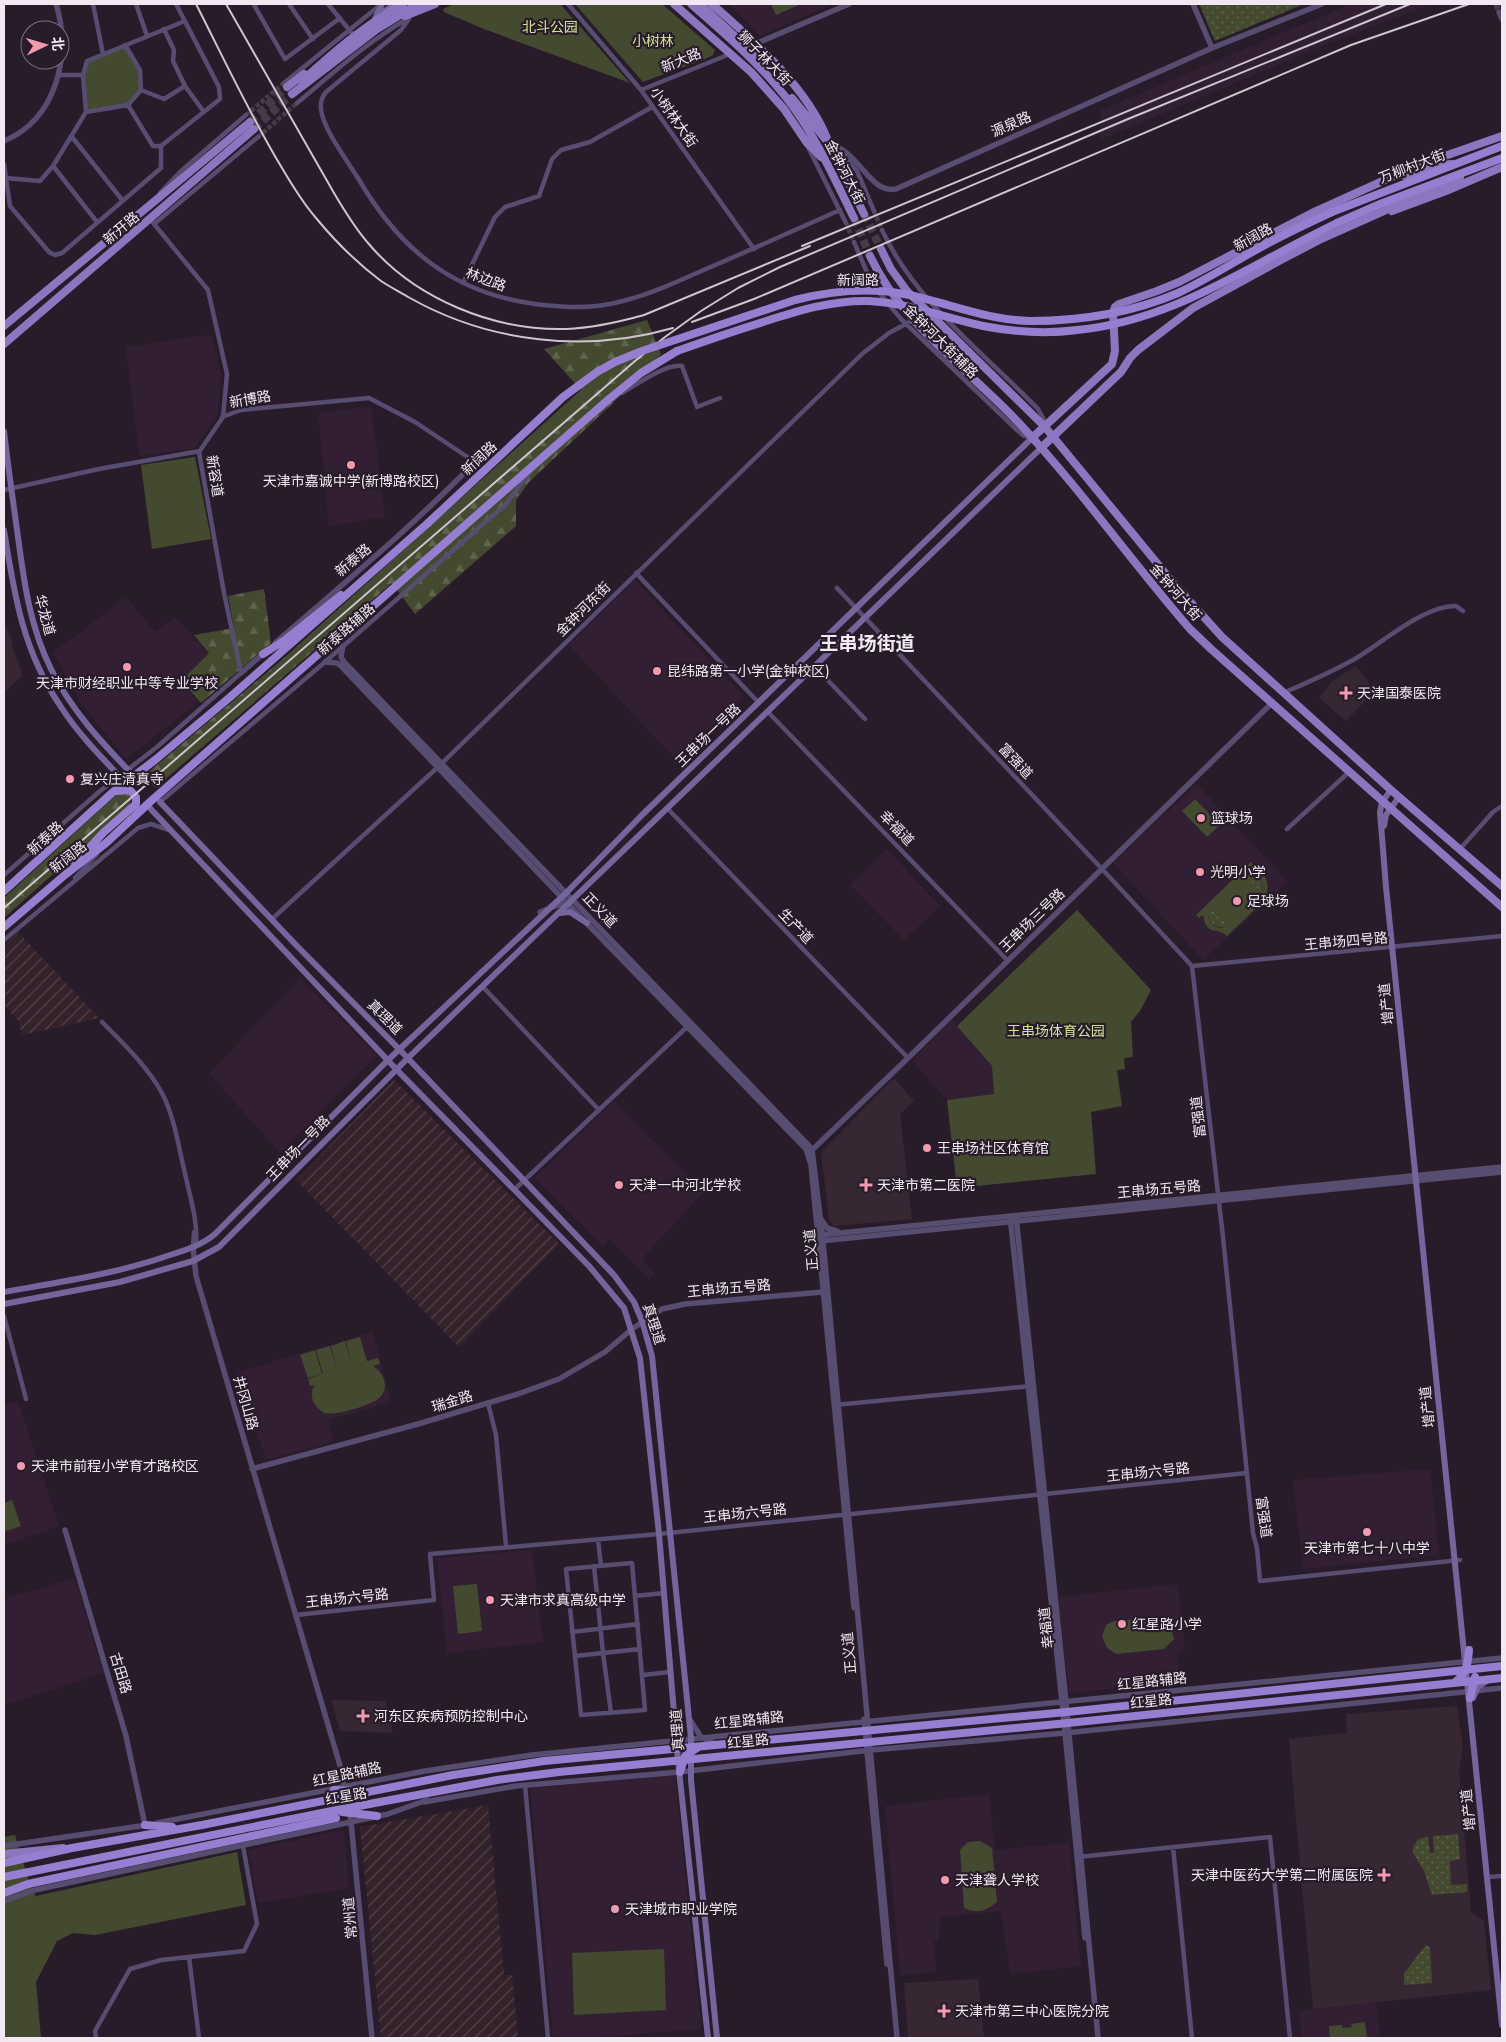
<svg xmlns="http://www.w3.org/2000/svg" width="1506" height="2042" font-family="Jost,'Noto Sans SC',sans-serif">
	<defs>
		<pattern id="industrial-furrows" width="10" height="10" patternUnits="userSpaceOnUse" patternTransform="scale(1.25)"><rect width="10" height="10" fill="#34222b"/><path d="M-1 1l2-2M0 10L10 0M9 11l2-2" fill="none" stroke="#52424a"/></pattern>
		<pattern id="grass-dots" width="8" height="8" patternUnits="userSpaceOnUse" patternTransform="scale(1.25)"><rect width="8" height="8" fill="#444a30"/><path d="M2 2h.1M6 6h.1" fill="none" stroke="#5f644e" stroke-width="1.8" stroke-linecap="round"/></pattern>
		<pattern id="forest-firs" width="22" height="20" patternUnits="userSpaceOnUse" patternTransform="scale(1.25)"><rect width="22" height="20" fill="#444a30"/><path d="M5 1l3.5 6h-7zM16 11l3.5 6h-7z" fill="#5f644e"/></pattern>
	</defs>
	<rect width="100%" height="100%" fill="#291c2a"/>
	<!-- built -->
	<path fill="#321f33" d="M728 4H833L760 36Z
		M1351 4H1431L1325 45 1100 140 1101 110Z
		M212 334 221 374 218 414 195 448 139 456 126 347Z
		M371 406 385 517 329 526 318 413Z
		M635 580 744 697 678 762 569 645Z
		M126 597 155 632 176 617 208 653 180 681 198 702 126 759 81 703 53 653Z
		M1197 784 1288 882 1203 960 1113 863Z
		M887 849 940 906 904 940 850 885Z
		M300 979 377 1055 280 1153 209 1073Z
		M952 1020 992 1066 994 1095 947 1100 912 1060Z
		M614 1101 703 1192 642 1259 655 1274 649 1280 610 1239 603 1246 535 1178Z
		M373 1332 391 1402 328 1420 334 1441 266 1460 237 1372Z
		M18 1401 59 1526 4 1545V1405Z
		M1430 1469 1439 1555 1303 1569 1293 1480Z
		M532 1550 543 1642 447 1653 437 1558Z
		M74 1578 104 1673 4 1705V1599Z
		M1178 1584 1185 1650 1177 1652 1180 1682 1069 1693 1058 1597Z
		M675 1775 701 2029 587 2038H553L530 1788Z
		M989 1794 995 1850 1069 1843 1081 1966 1010 1974 1001 1911 941 1917 938 1940 934 1941 936 1972 900 1976 885 1806Z
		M344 1830 349 1888 258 1903 248 1850Z
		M1376 2002 1380 2038H1302L1299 2011Z"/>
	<!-- industrial -->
	<path fill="url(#industrial-furrows)" d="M18 932 99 1018 22 1035 19 1022 4 1005V947Z
		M394 1080 559 1244 459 1347 296 1180Z
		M488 1805 504 1975H512L518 2038H381L360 1827Z"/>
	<!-- medical -->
	<path fill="#362733" d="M4 622 12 640V646L23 675 4 693Z
		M1356 666 1369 683 1370 696 1346 721 1319 698 1332 681Z
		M894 1078 914 1101 900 1114 912 1219 834 1226 829 1220 821 1152Z
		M331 1700 386 1701 393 1733 340 1731Z
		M1457 1706 1463 1747 1459 1771 1471 1912 1484 1921 1491 1990 1313 2009 1289 1739 1347 1733 1346 1714Z
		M978 1979 984 2038H908L904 1983Z"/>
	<!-- grass -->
	<path fill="url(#grass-dots)" d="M1199 4H1304L1215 41Z
		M1253 874C1263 878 1263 885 1262 894L1244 876Z
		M1211 907 1229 926C1216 931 1203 921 1211 907Z
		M1458 1834 1460 1859 1450 1861 1451 1885 1467 1884V1892L1432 1895 1424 1871 1413 1853V1847L1418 1839 1428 1837 1430 1853H1434L1433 1836Z
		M1427 1945 1430 1948 1432 1983 1404 1985V1973C1412 1966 1420 1949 1427 1945Z"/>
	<!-- forest -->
	<path fill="url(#forest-firs)" d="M647 320 661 354 611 405 529 482 516 500V526L415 614 392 583 155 788 145 775 284 658 581 390 544 349Z
		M264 589 271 643 201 703 181 681 209 653 194 635 234 628 228 596Z
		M126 792 132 798 128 807 4 918V898L116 795Z"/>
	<!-- park -->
	<path fill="#444a30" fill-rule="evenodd" d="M454 4H560L630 83 484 29 444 12 443 9Z
		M575 4H662L715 50 713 55 705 59 643 82Z
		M771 4H801L776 15Z
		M124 48 139 67 141 90 128 106 87 110 84 62Z
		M195 457 211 539 152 549 141 465Z
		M1195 799 1220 825 1207 837 1182 811Z
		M1251 862 1254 866 1251 869C1264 871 1269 879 1267 892L1270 895 1227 936C1215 926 1207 937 1203 915L1199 918 1196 915ZM1253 874C1263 877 1264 885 1262 893L1245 876ZM1211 908H1212L1228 926C1219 930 1211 927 1208 917Z
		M1077 910 1151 990 1140 1011 1131 1022 1133 1057 1124 1058 1125 1069 1117 1070 1122 1106 1091 1112 1096 1174 957 1188 947 1100 994 1094 992 1066 957 1026Z
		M360 1337 367 1361 378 1358 380 1364 373 1366C385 1373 390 1390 378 1399 369 1406 334 1416 324 1413 313 1406 309 1397 314 1385L310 1386 308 1379 325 1373 323 1374 316 1350 330 1346 337 1370 331 1346 345 1341 352 1365 346 1341Z
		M315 1350 322 1374 308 1378 300 1355Z
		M12 1500 21 1526 4 1532V1503Z
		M477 1584 482 1631 458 1634 453 1586Z
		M1160 1617 1170 1624 1174 1639 1164 1649 1116 1654 1107 1648 1102 1636 1106 1625 1114 1621Z
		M15 1835 30 1885 36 1896 237 1852 246 1905 95 1935 73 1933 57 1941 36 1982 41 2038H4V1837Z
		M980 1841 992 1848 997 1902C986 1911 978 1914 964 1908L960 1850 968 1842Z
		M664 1949 666 2010 574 2015 572 1953Z
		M1365 2022 1367 2038H1330L1329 2026 1342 2025 1343 2028 1352 2027 1351 2024Z"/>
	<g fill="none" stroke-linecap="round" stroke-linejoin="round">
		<!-- minor-tunnel -->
		<path stroke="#473b48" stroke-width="4.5" stroke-dasharray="4.5 2" stroke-linecap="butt" d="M246 115 284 83
			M258 137 297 103
			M874 211 882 230
			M846 223 854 242"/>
		<!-- tertiary-tunnel -->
		<path stroke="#473b48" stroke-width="5.5" stroke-dasharray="5.5 3" stroke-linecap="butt" d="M1496 4 1499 12"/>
		<!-- primary-tunnel -->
		<path stroke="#473b48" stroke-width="8" stroke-dasharray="8 4" stroke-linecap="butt" d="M250 122 287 87
			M254 129 292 94
			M864 214 881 249
			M854 218 870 256"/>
		<!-- minor -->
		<path stroke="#564d70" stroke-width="4.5" d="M93 4 103 54
			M136 4 147 36
			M256 4 254 5 285 59 340 18
			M289 4 313 39
			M328 4 355 37
			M568 4 641 90 754 249
			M409 19 401 30 326 92C322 97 320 102 321 109 322 127 348 162 358 178 399 249 453 293 535 304 560 307 585 309 610 304 641 298 670 285 699 272 746 252 793 231 840 210
			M164 29 174 50 173 61 185 86
			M59 75H83L87 61 185 21
			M83 75 86 112
			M284 83 379 6
			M141 90 164 99 185 86 204 112
			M641 90 730 54
			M297 103C332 74 367 42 407 19
			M128 105 153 146H161
			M72 137 123 201
			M808 147 846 223
			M842 153 857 171 874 211
			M4 164 10 206 49 252 55 255 62 253 161 168V146L220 99 219 87 176 4
			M53 166 97 222
			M6 178 40 181 53 166 86 112 128 105 141 90 140 70 125 45
			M160 193 180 172 246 115
			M154 224 258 137
			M882 230C916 303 983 352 1038 409L1043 418 1045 425
			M854 242 872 284 901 319 1017 430 1024 436 1030 437
			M463 283 495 217 505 207 539 196 552 159 561 150 590 142 652 107
			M622 393C636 385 666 363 682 366L697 407 720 398
			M222 417 241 410 369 398 415 422 475 462
			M4 490 99 469 200 451
			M636 573 759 703
			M837 588 1102 869 1192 966 1223 1237 1253 1533 1257 1548 1260 1581 1460 1560
			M815 667 865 719
			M1283 693C1307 683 1331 672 1353 660 1381 644 1424 605 1456 606L1463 611
			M768 712 1008 961
			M160 802 325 662 505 505 531 471
			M668 809 908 1058
			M1287 829 1349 772
			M1460 849 1493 812 1502 806
			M4 875 100 791 157 747 241 673 224 593 199 452 223 417 227 374 208 290 150 219
			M75 878 97 854
			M272 919 438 767 862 354 889 333 913 320
			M4 940 138 828 151 824 169 830
			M1192 966 1502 936
			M483 987 599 1110
			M102 1022C123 1043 147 1066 162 1093 175 1118 179 1150 186 1178 191 1200 198 1223 196 1246
			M515 1189 688 1026
			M193 1247 194 1232
			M4 1316 26 1399
			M488 1403 496 1435 506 1546
			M835 1405 1032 1386
			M598 1539 601 1566
			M632 1563 645 1710 581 1715 566 1569Z
			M594 1566 603 1653 611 1713
			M635 1596 664 1593
			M296 1615 434 1600 430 1554 659 1534 1247 1473
			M572 1632 638 1624
			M575 1656 640 1649
			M643 1675 670 1672
			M525 1785 548 2038
			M1173 1847 1192 2038
			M1078 1857 1270 1837 1290 2038
			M1488 1877 1502 1876
			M189 1957 199 2038
			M96 2038 95 2031 130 1969 161 1960 244 1951 257 1924 243 1846"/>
		<!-- tertiary -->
		<path stroke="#564d70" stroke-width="5.5" d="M1193 4 1212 48
			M1499 12 1502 19
			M755 44 849 4
			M4 141C57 119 72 54 56 4
			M830 145C860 151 869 194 896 189L1212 48 1322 4
			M275 643C343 584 412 527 475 462
			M343 646 341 657 344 662 812 1149 823 1241 897 2038
			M325 662 337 663 341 666 568 904 806 1149 811 1165 854 1608
			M241 673 264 653
			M540 912 558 905 569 904
			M811 1151 908 1058 1272 703
			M1010 1216 1062 1702 1085 1938
			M1016 1216 1066 1702 1098 2038
			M821 1219 827 1228 837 1231
			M820 1235 1502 1167
			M820 1241 1502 1172
			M193 1247 196 1276 341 1769 351 1822 372 2038
			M252 1469 418 1424 518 1394 559 1379 605 1352 632 1329 662 1309 685 1304 823 1292
			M65 1530 126 1736 145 1825
			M864 1719 887 1964
			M690 1720 701 1737 715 1744
			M424 1802 516 1786 680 1772 871 1750 1065 1733 1502 1688
			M157 1823 425 1771 532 1755 1502 1658
			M4 1846 147 1825
			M4 1901 35 1890 388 1814 427 1800"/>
		<!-- secondary -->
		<path stroke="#74659d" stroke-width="6" d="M385 11 395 4
			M374 21 382 4
			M4 431C8 466 13 501 18 537 24 582 30 627 51 669 71 710 102 743 134 776
			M4 530C14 594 23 652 61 707 79 735 103 759 126 783
			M1391 790 1382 802 1380 812 1386 887 1502 2025
			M160 802 296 945 399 1049 614 1275 634 1302 642 1321 652 1356 691 1738V1780L717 2038
			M147 805 396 1069 589 1266 624 1308 640 1358 659 1534 678 1761 708 2038
			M1384 826 1386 815 1399 797
			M560 913 570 912 587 923
			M4 1292C60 1282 116 1274 170 1255 186 1250 202 1245 215 1234L388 1060 567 892 642 815 1032 438
			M4 1304 120 1282 193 1261 219 1247 408 1058 1041 448
			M1473 1698 1478 1687 1488 1680"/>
		<!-- primary -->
		<path stroke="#8b77c0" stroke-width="8" d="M674 4 751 72 784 109 807 143 821 157
			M691 4C726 35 763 66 791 104 817 139 835 180 854 218
			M700 4 755 55
			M712 4C754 41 808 88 828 141
			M405 16 435 4
			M302 81C333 53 366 24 403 4
			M287 87 304 74
			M292 94 377 29 418 4
			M792 98 830 145 864 214
			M1405 176 1439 165 1452 164
			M1392 211 1446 191 1502 167
			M881 249 891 269 907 291 1045 427 1175 585 1222 637 1391 790 1502 886
			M870 256C902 324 967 368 1018 422 1079 487 1131 561 1190 629L1211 649 1502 907
			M4 326 250 122
			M4 344 254 129
			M1032 438 1112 364 1115 351 1113 313 1115 307 1119 304 1157 291 1179 282 1312 213 1416 166 1502 136
			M1041 448 1121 372 1130 358 1138 350 1193 308 1279 261 1321 239 1460 177
			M4 1854 63 1848"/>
		<!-- trunk -->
		<path stroke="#967fd0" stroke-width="8" d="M1332 212 1502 146
			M1337 223 1380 204 1502 158
			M263 654 285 640 341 595
			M75 863 104 832 136 804V797L130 790 116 791
			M4 891 113 792 155 760 229 698 428 523
			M4 927 66 874 106 843 151 801 609 399 641 373 677 351
			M1455 1682C1467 1674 1468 1663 1469 1650
			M1470 1698 1475 1677
			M680 1772 685 1756 697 1748
			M334 1790 357 1791
			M342 1812 377 1816
			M145 1825 172 1827
			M4 1863 72 1848 202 1825 453 1775 544 1761 1067 1712 1502 1666
			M4 1877 332 1811 497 1780 559 1772 1068 1723 1502 1678"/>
		<!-- rail -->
		<path stroke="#cec4cf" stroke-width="2" d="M196 4C224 59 250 115 282 168 292 185 303 203 316 218 335 241 357 263 381 281 390 287 400 292 410 298 490 343 586 353 673 328
			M226 4 334 193C344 210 355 228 368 243 415 299 494 331 566 329 592 328 619 322 644 315L810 246
			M802 246 1386 4
			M692 322 754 299 1351 45 1469 4
			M4 908 635 361 665 337 701 311 738 288 780 267 1128 119 1410 4"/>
		<!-- trunk-bridge -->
		<path stroke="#967fd0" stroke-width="8" d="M677 351C705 341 734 331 763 322 798 311 832 300 869 301 909 303 945 318 983 326 1014 332 1047 334 1077 330 1174 321 1251 264 1337 223
			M428 523 563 397 597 372 615 362 642 351 795 300C831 291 867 287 904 294 946 302 986 320 1030 321 1081 321 1131 313 1178 293 1204 281 1229 265 1254 251 1280 236 1306 224 1332 212
			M4 1893 28 1884 336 1818"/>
	</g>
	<!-- markers -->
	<g fill="#f29ab0" stroke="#291c2a" stroke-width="2">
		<circle cx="351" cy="465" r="5"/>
		<circle cx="127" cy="667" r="5"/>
		<circle cx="657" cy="671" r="5"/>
		<path d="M1343.5 685.5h5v5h5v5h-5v5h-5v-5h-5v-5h5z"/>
		<circle cx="70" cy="779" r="5"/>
		<circle cx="1201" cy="818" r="5"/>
		<circle cx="1200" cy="872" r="5"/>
		<circle cx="1237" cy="901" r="5"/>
		<circle cx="927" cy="1148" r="5"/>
		<circle cx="619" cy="1185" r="5"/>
		<path d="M863.5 1177.5h5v5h5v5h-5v5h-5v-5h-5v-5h5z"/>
		<circle cx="21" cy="1466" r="5"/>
		<circle cx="1367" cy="1532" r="5"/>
		<circle cx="490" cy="1600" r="5"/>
		<circle cx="1122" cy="1624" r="5"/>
		<path d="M360.5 1708.5h5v5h5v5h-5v5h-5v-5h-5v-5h5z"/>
		<path d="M1381.5 1867.5h5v5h5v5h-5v5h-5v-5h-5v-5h5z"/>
		<circle cx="945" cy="1880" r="5"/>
		<circle cx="615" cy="1909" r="5"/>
		<path d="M941.5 2003.5h5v5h5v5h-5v5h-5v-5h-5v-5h5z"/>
	</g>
	<g text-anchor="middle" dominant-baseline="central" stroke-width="4.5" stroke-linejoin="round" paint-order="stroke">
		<!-- park labels -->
		<g font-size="14" fill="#d0e297" stroke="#291c2a">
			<text x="550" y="27">北斗公园</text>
			<text x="653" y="41">小树林</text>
			<text x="1056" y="1031">王串场体育公园</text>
		</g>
		<!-- street labels -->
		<g font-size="14" fill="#f1e8f2" stroke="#291c2a">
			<text transform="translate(765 58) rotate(46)">狮子林大街</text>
			<text transform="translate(681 60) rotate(-22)">新大路</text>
			<text transform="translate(674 117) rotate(55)">小树林大街</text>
			<text transform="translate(1011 124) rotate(-24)">源泉路</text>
			<text transform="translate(1412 166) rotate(-21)">万柳村大街</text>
			<text transform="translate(845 172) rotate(63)">金钟河大街</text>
			<text transform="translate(121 228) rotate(-40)">新开路</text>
			<text transform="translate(1253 237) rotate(-29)">新阔路</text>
			<text transform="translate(486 279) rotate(21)">林边路</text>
			<text transform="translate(858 280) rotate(-1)">新阔路</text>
			<text transform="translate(941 341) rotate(45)">金钟河大街辅路</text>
			<text transform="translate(250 399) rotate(-10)">新博路</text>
			<text transform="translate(479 458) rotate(-43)">新阔路</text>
			<text transform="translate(215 476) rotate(81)">新容道</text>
			<text transform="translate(353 560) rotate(-40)">新泰路</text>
			<text transform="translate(1176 592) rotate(49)">金钟河大街</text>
			<text transform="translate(583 609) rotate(-45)">金钟河东街</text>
			<text transform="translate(45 615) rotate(74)">华龙道</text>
			<text transform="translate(346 629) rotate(-41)">新泰路辅路</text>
			<text transform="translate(708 735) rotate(-44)">王串场一号路</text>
			<text transform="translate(1016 761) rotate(47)">富强道</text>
			<text transform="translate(897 828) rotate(46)">幸福道</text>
			<text transform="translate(45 838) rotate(-42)">新泰路</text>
			<text transform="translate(68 857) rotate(-38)">新阔路</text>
			<text transform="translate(600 910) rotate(46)">正义道</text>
			<text transform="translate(1032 920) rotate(-44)">王串场三号路</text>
			<text transform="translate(796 926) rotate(46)">生产道</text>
			<text transform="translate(1346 941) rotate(-5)">王串场四号路</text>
			<text transform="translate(1386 1004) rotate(-96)">增产道</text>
			<text transform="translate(385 1017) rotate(45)">真理道</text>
			<text transform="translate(1198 1117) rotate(-96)">富强道</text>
			<text transform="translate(298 1148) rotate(-46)">王串场一号路</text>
			<text transform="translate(1159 1189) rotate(-5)">王串场五号路</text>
			<text transform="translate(811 1250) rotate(-95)">正义道</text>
			<text transform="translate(729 1288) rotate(-5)">王串场五号路</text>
			<text transform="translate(654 1324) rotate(72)">真理道</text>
			<text transform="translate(452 1401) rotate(-17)">瑞金路</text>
			<text transform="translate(246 1403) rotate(74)">井冈山路</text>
			<text transform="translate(1427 1407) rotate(-96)">增产道</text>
			<text transform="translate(1148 1472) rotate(-6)">王串场六号路</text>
			<text transform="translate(745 1513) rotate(-6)">王串场六号路</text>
			<text transform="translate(1264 1517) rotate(82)">富强道</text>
			<text transform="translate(347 1598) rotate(-6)">王串场六号路</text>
			<text transform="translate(1046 1628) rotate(-96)">幸福道</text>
			<text transform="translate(849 1653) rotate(-95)">正义道</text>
			<text transform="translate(121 1673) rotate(73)">古田路</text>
			<text transform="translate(1152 1681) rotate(-6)">红星路辅路</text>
			<text transform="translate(1151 1701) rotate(-6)">红星路</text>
			<text transform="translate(749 1720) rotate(-6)">红星路辅路</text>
			<text transform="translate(677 1730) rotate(-94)">真理道</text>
			<text transform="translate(748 1741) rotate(-6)">红星路</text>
			<text transform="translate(347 1774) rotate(-12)">红星路辅路</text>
			<text transform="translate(346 1796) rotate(-10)">红星路</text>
			<text transform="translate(1468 1810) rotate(-96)">增产道</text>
			<text transform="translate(350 1918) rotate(-95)">常州道</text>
		</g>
		<!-- poi labels -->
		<g font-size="14" fill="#f1e8f2" stroke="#291c2a" text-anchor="start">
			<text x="351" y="481" text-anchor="middle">天津市嘉诚中学(新博路校区)</text>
			<text x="667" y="671">昆纬路第一小学(金钟校区)</text>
			<text x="127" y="683" text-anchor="middle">天津市财经职业中等专业学校</text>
			<text x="1357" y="693">天津国泰医院</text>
			<text x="80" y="779">复兴庄清真寺</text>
			<text x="1211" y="818">篮球场</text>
			<text x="1210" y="872">光明小学</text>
			<text x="1247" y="901">足球场</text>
			<text x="937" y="1148">王串场社区体育馆</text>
			<text x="629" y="1185">天津一中河北学校</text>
			<text x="877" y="1185">天津市第二医院</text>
			<text x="31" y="1466">天津市前程小学育才路校区</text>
			<text x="1367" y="1548" text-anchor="middle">天津市第七十八中学</text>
			<text x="500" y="1600">天津市求真高级中学</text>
			<text x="1132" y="1624">红星路小学</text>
			<text x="374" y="1716">河东区疾病预防控制中心</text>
			<text x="1373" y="1875" text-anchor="end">天津中医药大学第二附属医院</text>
			<text x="955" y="1880">天津聋人学校</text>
			<text x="625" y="1909">天津城市职业学院</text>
			<text x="955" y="2011">天津市第三中心医院分院</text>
		</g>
		<!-- district labels -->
		<g font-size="19" font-weight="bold" fill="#f1e8f2" stroke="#291c2a">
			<text x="867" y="643">王串场街道</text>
		</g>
	</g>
	<!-- border -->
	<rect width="1506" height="2042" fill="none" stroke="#f1e8f2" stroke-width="10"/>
	<!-- north arrow -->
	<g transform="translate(45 45) rotate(85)"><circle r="24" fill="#291c2a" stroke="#796e7a"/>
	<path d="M0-4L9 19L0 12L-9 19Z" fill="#f29ab0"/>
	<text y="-8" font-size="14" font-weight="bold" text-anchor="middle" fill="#f1e8f2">北</text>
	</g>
</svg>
